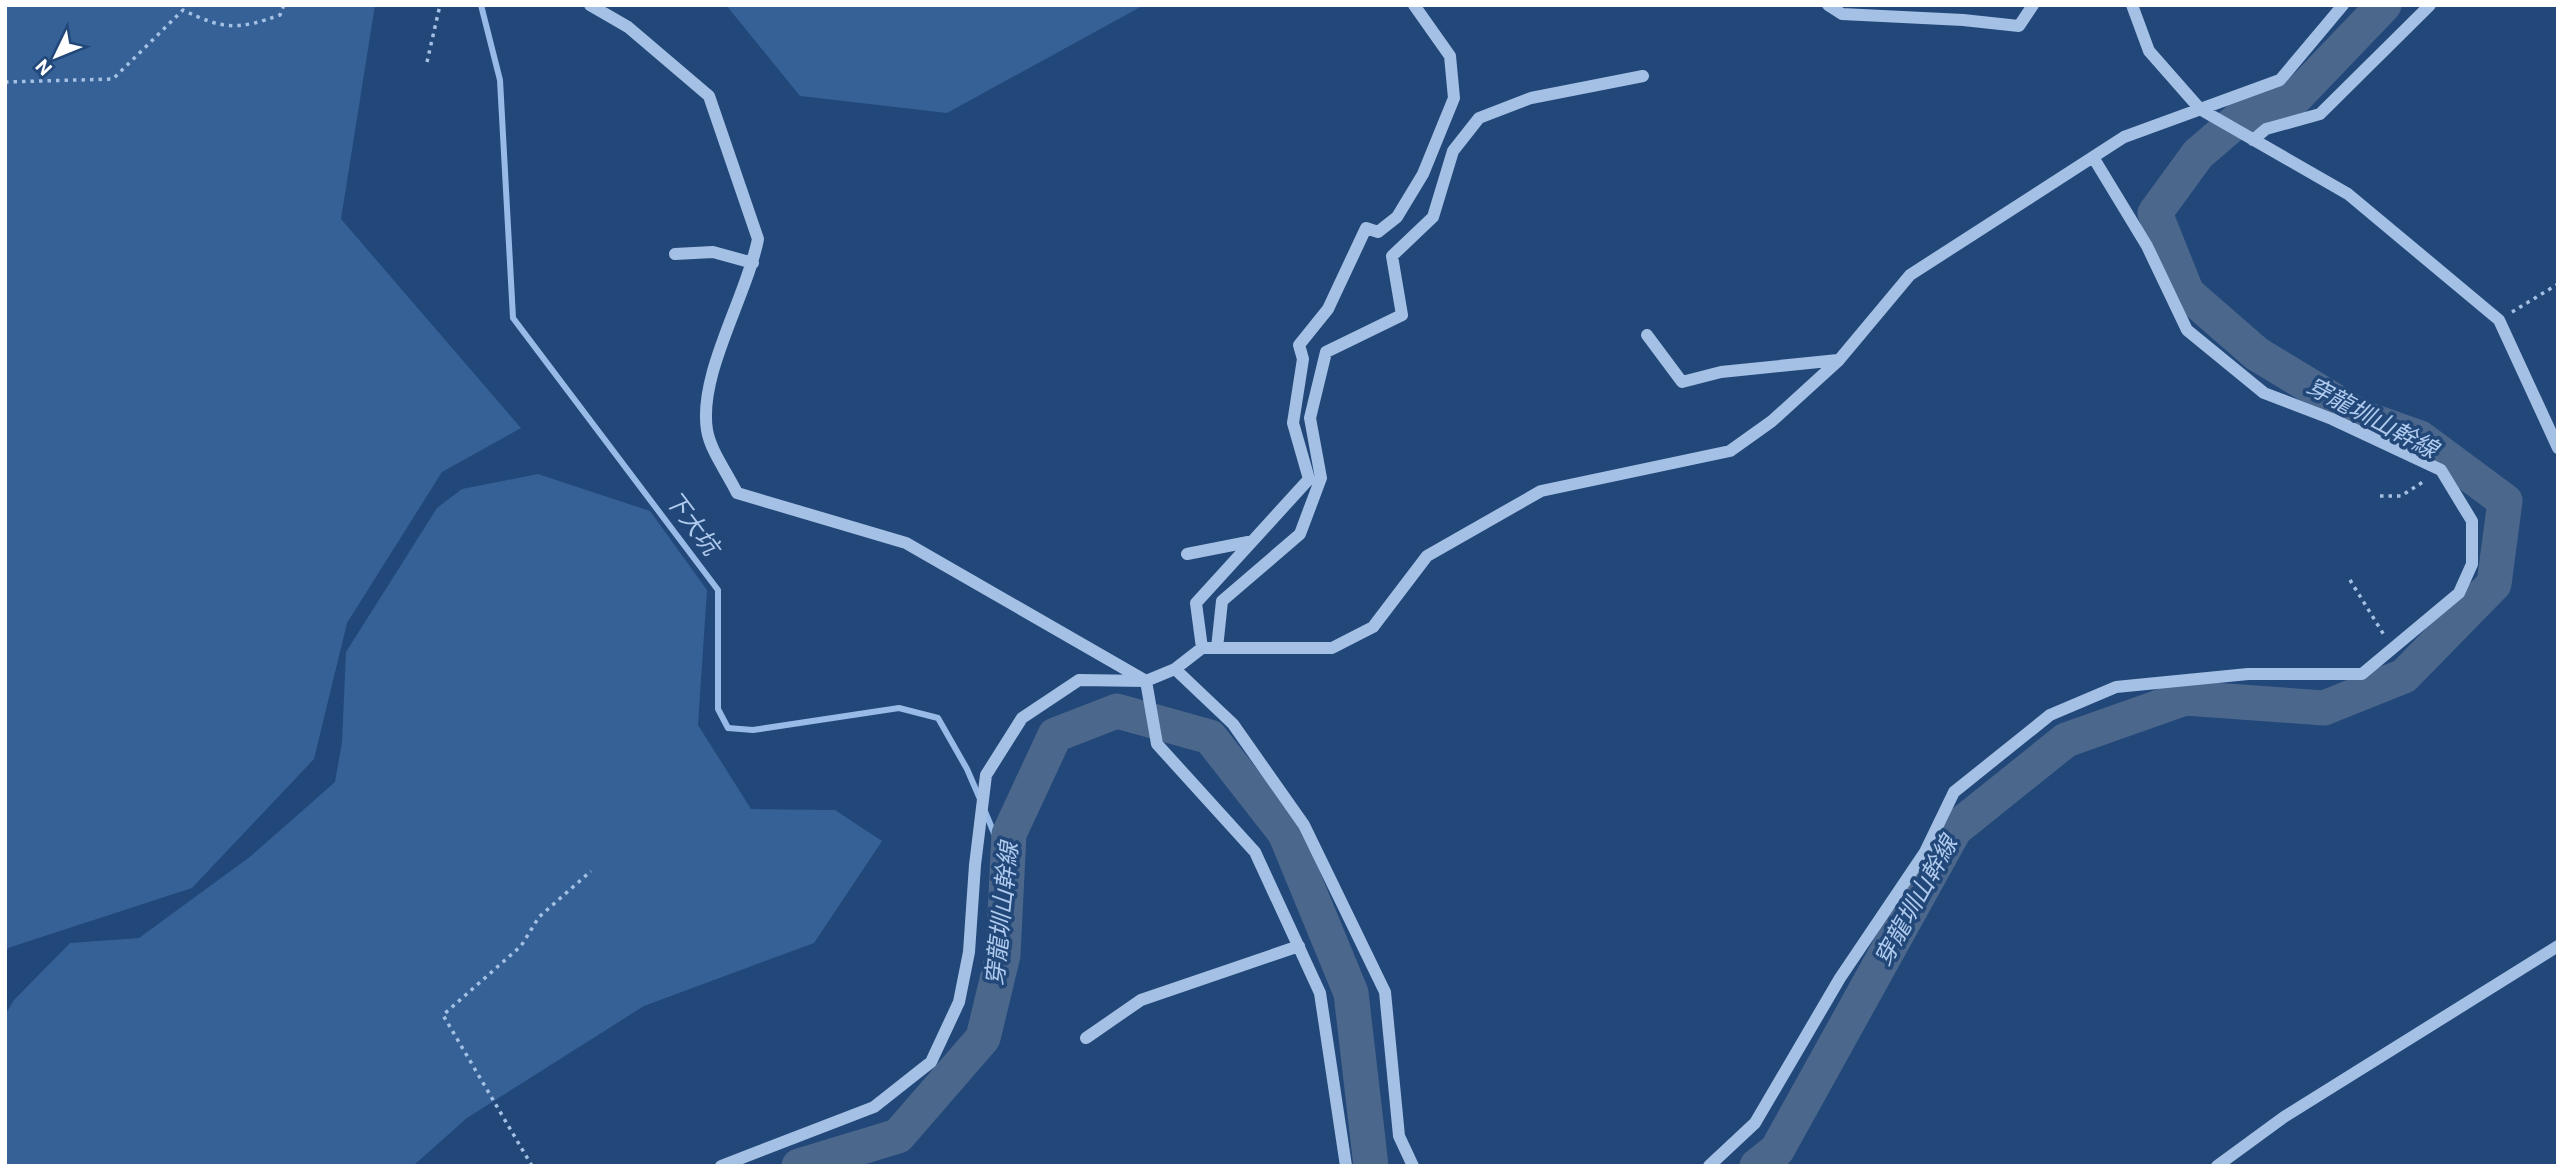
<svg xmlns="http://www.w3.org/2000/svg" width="2563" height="1171" font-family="Roboto,'Noto Sans TC',sans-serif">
	<rect width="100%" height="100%" fill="#224779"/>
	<!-- green -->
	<path fill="#356197" d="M5 5H375L341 219 521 428 442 472 347 623 314 759 192 888 8 948 5 955Z
		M726 5H1144L947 113 800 96Z
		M538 474 650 511 707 590 698 725 751 809 835 810 882 841 814 943 644 1006 467 1118 413 1166H5V1015L14 1000 70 943 139 938 251 856 335 782 342 742 346 652 437 508 462 489Z"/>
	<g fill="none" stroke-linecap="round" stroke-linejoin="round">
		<!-- stream -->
		<path stroke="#97bbe6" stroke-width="6" d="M481 5 500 80 513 318 718 590V709L728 728 753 730 899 708 938 718 967 769 980 799
			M984 809 1008 867"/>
		<!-- river -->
		<path stroke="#4c678c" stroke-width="35" d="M799 1166 898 1136 983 1038 1003 955 1009 834 1055 735 1117 711 1210 737 1285 833 1351 993 1371 1166
			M1757 1166 1777 1150 1955 829 2066 740 2185 698 2324 708 2404 676 2494 584 2505 501 2420 438 2361 417 2257 354 2187 293 2155 213 2198 154 2240 118 2294 99 2384 5"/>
		<!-- path -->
		<path stroke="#a4c0e4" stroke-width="3.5" stroke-dasharray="3.5 5" stroke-linecap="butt" d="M427 62 440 5
			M5 82 113 79 183 10C224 30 238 30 280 15L284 5
			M2512 312 2558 284
			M2380 496H2401L2426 480
			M2350 580 2384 635
			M532 1166 443 1015 521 946 539 917 591 871"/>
		<!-- minor -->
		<path stroke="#a4c0e4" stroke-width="12" d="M590 5 628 27 709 96 758 239C747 296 698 374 707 430 710 450 728 474 737 493L906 543 1146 681 1157 744 1255 852 1320 993 1346 1166
			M1828 5 1842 14 1963 20 2019 26 2033 5
			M2132 5 2149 51 2200 109 2348 194 2499 320 2558 448
			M2253 140 2266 129 2320 114 2430 5
			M675 254 713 252 753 263
			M1647 335 1682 382 1721 372 1838 360
			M1187 554 1248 542
			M1202 648 1196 603 1309 479 1293 423 1303 359 1299 345 1328 309 1366 228 1378 232 1397 217 1423 174 1454 98 1450 56 1414 5
			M1217 648 1222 601 1300 534 1321 478 1310 418 1326 352 1402 315 1392 256 1433 217 1453 151 1479 118 1531 98 1643 76
			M1175 669 1233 724 1304 825 1385 992 1399 1136 1413 1166
			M1086 1038 1141 1000 1299 946
			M721 1166 874 1107 931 1062 959 1002 969 952 975 865 986 775 1022 718 1079 680 1146 681 1175 669 1202 648H1332L1373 627 1427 556 1541 491 1730 451 1772 421 1839 360 1910 275 2124 137 2280 80 2343 5
			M1709 1166 1755 1123 1840 978 1925 852 1954 792 2050 715 2116 687 2248 674H2362L2459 593 2472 564V521L2441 470 2332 419 2264 393 2187 330 2147 246 2093 157
			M2217 1166 2284 1117 2558 946"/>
	</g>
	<g text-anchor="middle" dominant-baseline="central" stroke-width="7" stroke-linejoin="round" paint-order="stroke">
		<!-- water labels -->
		<g font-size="24" font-style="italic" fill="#afcaed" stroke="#224779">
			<text transform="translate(2372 418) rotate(28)">穿龍圳山幹線</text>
			<text transform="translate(692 523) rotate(53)">下大坑</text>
			<text transform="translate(1916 901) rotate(-61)">穿龍圳山幹線</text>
			<text transform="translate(1002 914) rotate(-84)">穿龍圳山幹線</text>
		</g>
	</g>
	<!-- border -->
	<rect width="2563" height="1171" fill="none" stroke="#ffffff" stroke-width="14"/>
	<!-- north arrow -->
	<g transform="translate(56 56) rotate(227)" stroke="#224779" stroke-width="5" paint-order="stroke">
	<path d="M0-5L12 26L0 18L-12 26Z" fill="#ffffff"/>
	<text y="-10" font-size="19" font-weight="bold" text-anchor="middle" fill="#ffffff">N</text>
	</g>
</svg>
